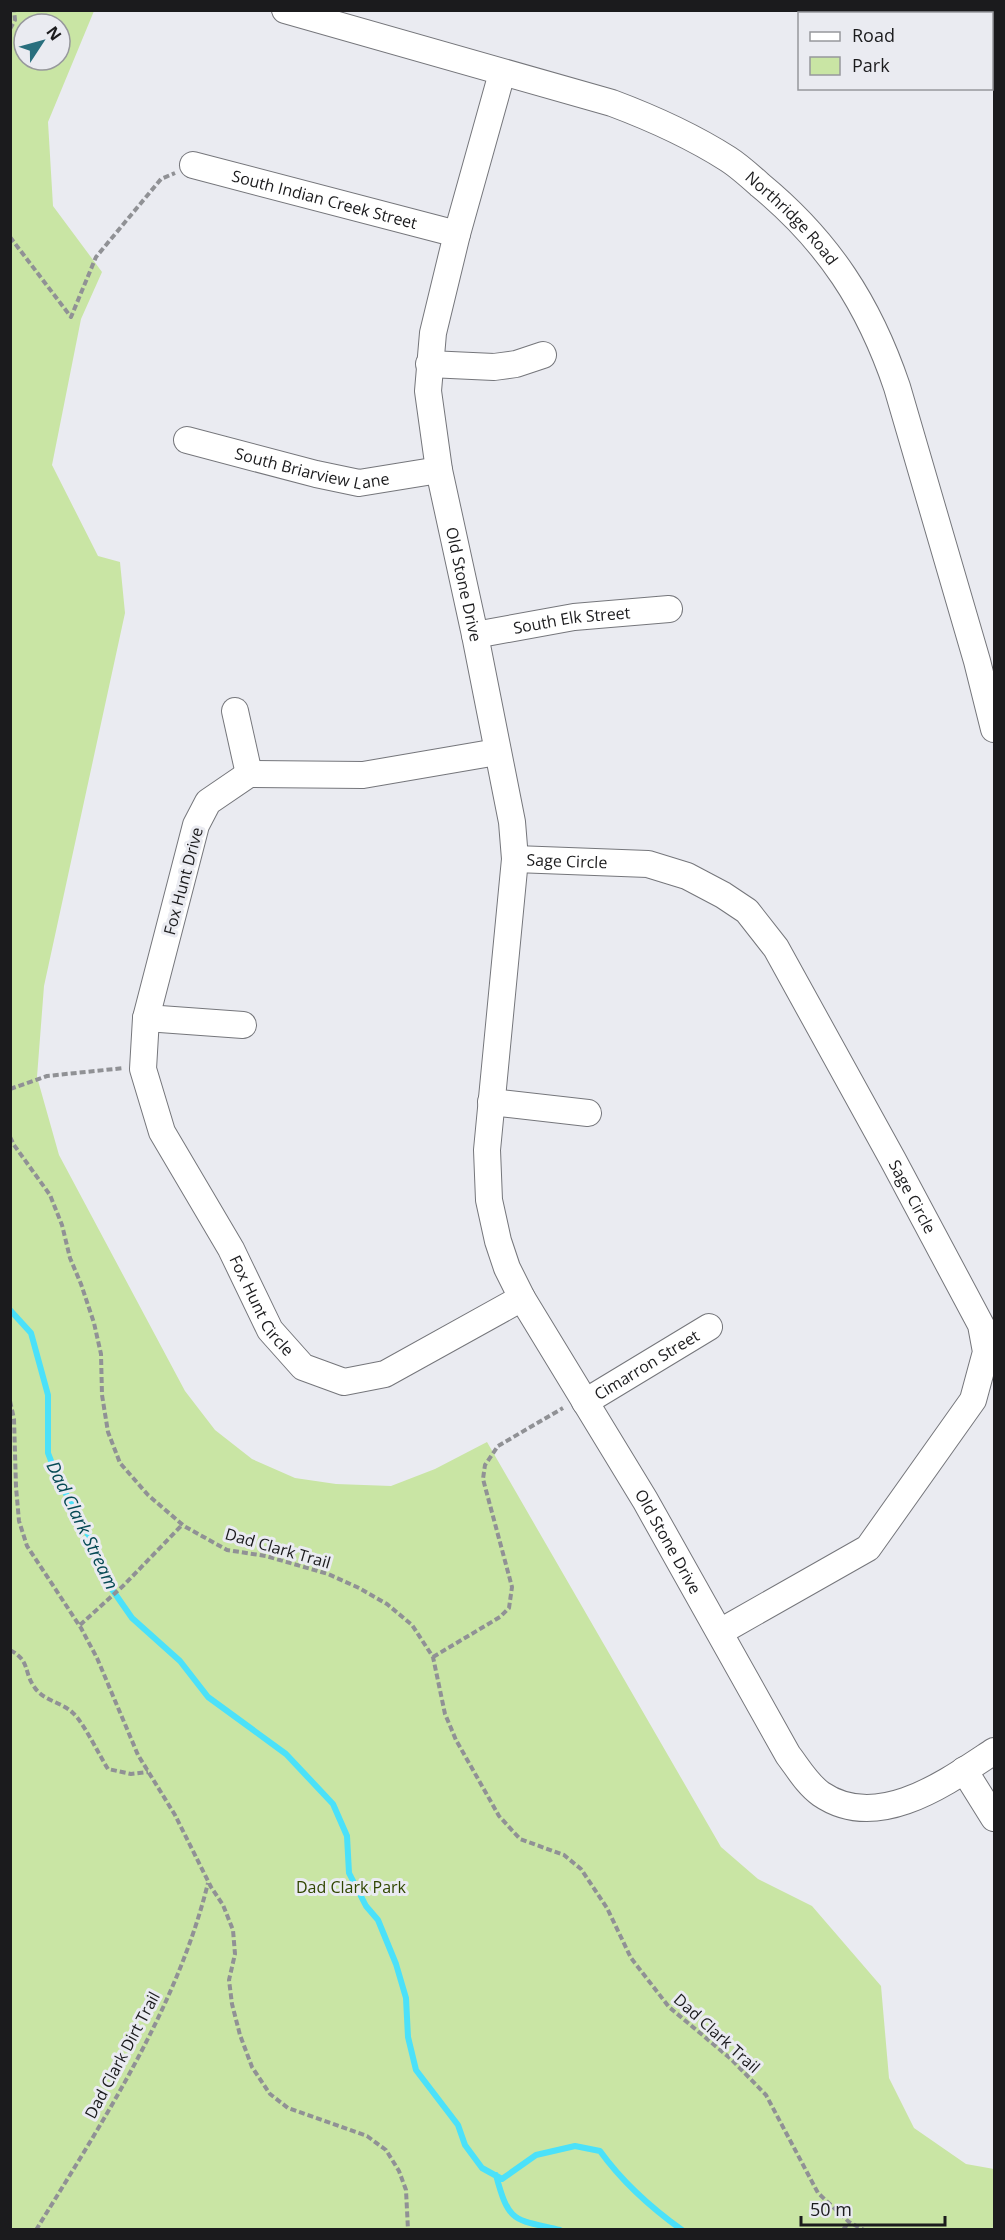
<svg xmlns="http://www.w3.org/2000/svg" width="1005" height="2240" font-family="'Open Sans',sans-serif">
	<rect width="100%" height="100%" fill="#eaebf1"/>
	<!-- green -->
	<path fill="#c9e5a4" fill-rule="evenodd" d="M94 11 48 122 53 206 102 272 81 319 52 465 98 556 120 562 125 613 44 986 37 1077 59 1155 185 1391 215 1430 252 1459 295 1478 336 1484 391 1486 435 1469 487 1442 721 1847 758 1879 812 1906 881 1986 889 2078 914 2128 966 2164 994 2169V2229H11L10 11ZM24 24H60V60H24Z"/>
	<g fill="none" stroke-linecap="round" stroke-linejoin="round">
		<!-- stream -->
		<path stroke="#4be1f9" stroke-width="6" d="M10 1310 31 1333 48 1395V1453L60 1484 81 1519 103 1568 109 1585 132 1618 180 1661 208 1697 286 1754 333 1804 347 1836 349 1873 366 1906 378 1920 396 1964 406 1998 408 2037 416 2070 458 2125 465 2145 482 2168 502 2179 536 2155 575 2146 600 2151C623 2183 650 2207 682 2230
			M496 2175C509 2224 514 2219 560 2230"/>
		<!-- minor casing -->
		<g stroke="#75767b" stroke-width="28">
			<g id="minor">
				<path id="s1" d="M285 10 612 103C652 118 692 136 728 159 739 166 750 176 760 185 828 241 869 304 897 387L977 661 994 729"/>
				<path id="s2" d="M502 73 457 234 433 333 428 391 439 470 475 635 512 822 515 859 487 1150 489 1200 498 1241 507 1268 522 1298 645 1500 788 1755C798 1768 807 1784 821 1794 878 1833 947 1782 994 1751"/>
				<path id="s3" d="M193 165 457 234"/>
				<path d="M429 364 494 367 516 364 543 355"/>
				<path id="s4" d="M187 440 316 474 359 483 439 470"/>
				<path id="s5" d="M475 635 574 617 669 609"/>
				<path d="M235 711 249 774"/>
				<path id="s6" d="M497 752 363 775 249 774 208 802 196 825 146 1018 143 1069 162 1132 231 1249 270 1330 303 1367 344 1382 385 1374 522 1298"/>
				<path id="s7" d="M515 859 648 864 687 876 723 895 747 911 776 948 893 1160 981 1325 986 1352 973 1400 868 1548 720 1632"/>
				<path d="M146 1018 243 1025"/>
				<path d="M491 1102 588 1113"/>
				<path id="s8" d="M585 1402 709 1327"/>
				<path d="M964 1770 994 1818"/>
			</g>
		</g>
		<!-- path -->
		<path stroke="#909195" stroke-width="4" stroke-dasharray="6 3" stroke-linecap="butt" d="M10 29 15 20 14 10
			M10 237 71 317 96 257 161 179 175 173
			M10 1089 47 1076 124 1068
			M10 1137 14 1145 50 1195 62 1225 70 1258 81 1284 94 1323 101 1354 102 1395 108 1432 120 1463 148 1495 184 1526 227 1550 266 1556 328 1574 359 1588 387 1604 412 1625 433 1657 445 1714 456 1740 499 1816 520 1839 564 1855 581 1869 607 1908 631 1958 669 2007 731 2059 766 2095 818 2193 849 2222 864 2230
			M10 1401 14 1419 16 1487 19 1521 27 1546 81 1628 97 1658 138 1755 175 1815 211 1887 223 1905 233 1930 235 1954 229 1980 232 2004 240 2035 252 2067 270 2094 288 2108 367 2136 386 2150 399 2171 406 2190 408 2230
			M80 1625 124 1585 182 1525
			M10 1650C31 1661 23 1672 35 1688 44 1701 62 1702 73 1713 84 1723 99 1755 108 1769L131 1774 148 1772
			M433 1657 500 1617 509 1608 512 1587 483 1479 485 1465 498 1446 563 1408
			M36 2230C103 2121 177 2008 208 1883
			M843 2230 849 2222"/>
		<!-- minor -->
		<use href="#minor" stroke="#fff" stroke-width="26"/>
	</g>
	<g text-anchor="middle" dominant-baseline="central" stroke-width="6" stroke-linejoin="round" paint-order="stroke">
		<!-- street labels -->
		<g font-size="16" fill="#1b1b1d" stroke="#eaebf1">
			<text stroke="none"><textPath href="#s3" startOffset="136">South Indian Creek Street</textPath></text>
			<text stroke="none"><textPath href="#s1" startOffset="556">Northridge Road</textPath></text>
			<text stroke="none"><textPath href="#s4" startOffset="129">South Briarview Lane</textPath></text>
			<text stroke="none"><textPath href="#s2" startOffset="524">Old Stone Drive</textPath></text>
			<text stroke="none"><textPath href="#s5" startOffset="98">South Elk Street</textPath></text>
			<text stroke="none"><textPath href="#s7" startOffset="52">Sage Circle</textPath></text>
			<text transform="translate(183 881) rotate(-75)">Fox Hunt Drive</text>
			<text stroke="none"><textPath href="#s7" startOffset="574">Sage Circle</textPath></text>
			<text stroke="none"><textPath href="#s6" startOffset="842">Fox Hunt Circle</textPath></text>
			<text stroke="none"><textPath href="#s8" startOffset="72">Cimarron Street</textPath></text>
			<text stroke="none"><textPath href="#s2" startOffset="1534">Old Stone Drive</textPath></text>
			<text transform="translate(278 1548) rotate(16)">Dad Clark Trail</text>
			<text transform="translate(717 2033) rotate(42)">Dad Clark Trail</text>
			<text transform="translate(122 2055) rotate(-62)">Dad Clark Dirt Trail</text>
		</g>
		<!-- park labels -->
		<g font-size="16" fill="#304600" stroke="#eaebf1">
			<text x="351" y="1887">Dad Clark Park</text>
		</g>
		<!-- water labels -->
		<g font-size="18" font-style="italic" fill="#044953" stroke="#eaebf1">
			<text transform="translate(83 1525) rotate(64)">Dad Clark Stream</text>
		</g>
	</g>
	<!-- border -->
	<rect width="1005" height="2240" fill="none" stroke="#1b1b1d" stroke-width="24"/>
	<!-- legend -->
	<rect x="798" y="12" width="195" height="78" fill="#eaebf1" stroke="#97989c" stroke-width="1.5"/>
	<rect x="810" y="32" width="30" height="9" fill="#ffffff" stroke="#97989c" stroke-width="1.5"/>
	<text x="852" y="42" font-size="18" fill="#1b1b1d">Road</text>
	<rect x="810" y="57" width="30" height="18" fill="#c9e5a4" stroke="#97989c" stroke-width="1.5"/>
	<text x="852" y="72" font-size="18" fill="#1b1b1d">Park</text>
	<!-- north arrow -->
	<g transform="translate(42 42) rotate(54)"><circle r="28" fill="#eaebf1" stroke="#97989c" stroke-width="1.5"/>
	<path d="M0-4.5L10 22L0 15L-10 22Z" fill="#296f7e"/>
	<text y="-9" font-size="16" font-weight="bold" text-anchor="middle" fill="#1b1b1d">N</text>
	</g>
	<!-- scale -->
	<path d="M801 2216v9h144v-9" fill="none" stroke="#1b1b1d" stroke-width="3"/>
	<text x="810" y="2216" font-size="18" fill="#1b1b1d" stroke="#eaebf1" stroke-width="4.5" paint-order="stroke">50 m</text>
</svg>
